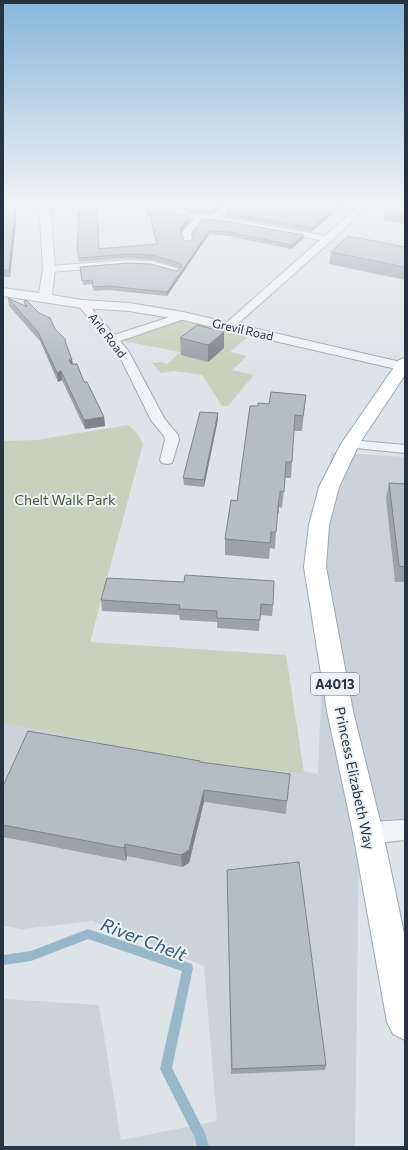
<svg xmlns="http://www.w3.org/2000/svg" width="408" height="1150" font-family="Commissioner,sans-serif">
	<rect width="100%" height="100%" fill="#dde3e7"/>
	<!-- built -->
	<path fill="#cbd2d9" d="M331 452 405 457V840L359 843 355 1147H3V999L99 1005 121 1140 217 1121 204 966 92 921 22 929 3 926V718L318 774Z"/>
	<!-- green -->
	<path fill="#c6d1be" d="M183 316 254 332 230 352 247 356 232 370 254 375 228 406H222L202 375 174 371 161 373 152 363 161 362 167 364 180 352 113 339Z
		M128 425 137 433 143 444 90 642 286 655 304 773 200 764 3 722V441L37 440Z"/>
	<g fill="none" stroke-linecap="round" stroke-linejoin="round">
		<!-- stream -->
		<path fill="#97b8c8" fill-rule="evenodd" d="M88 929 192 964 193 968 172 1068 205 1133 209 1147H197L195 1138 160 1069 182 971 88 939 31 961 3 965V955L31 951Z"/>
		<!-- minor casing -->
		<g stroke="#a3abb1" stroke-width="2">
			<path id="minor" d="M170 202H176L180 210 190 214 211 216 231 202H241L221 217 325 236 363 202H372L331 241 233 328H225L223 326 225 324 320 240 224 223 202 221 191 234 192 241 190 243H184L181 234 193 220 173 214 169 204Z
				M128 260 152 261 180 269 181 271 176 274 151 267 128 266 49 272 44 269 49 266Z
				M82 301 86 302 114 335 179 314H187L189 316 187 318 120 341 129 352 164 418 178 435 179 440 172 463 167 464 162 463 160 460 165 440 164 436 151 420 118 353 77 304Z
				M350 440 405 445V453L345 447 343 444 345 441Z
				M405 820V840L368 844 360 840 357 833 360 826 368 822Z"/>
		</g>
		<!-- tertiary casing -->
		<g stroke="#a3abb1" stroke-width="2">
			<path id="tertiary" d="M39 202H50L55 269 52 295 82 300 129 303 183 312 405 363V371L183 320 129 311 82 308 3 296V288L39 293 43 269Z"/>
		</g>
		<!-- primary casing -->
		<g stroke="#9ca9b3" stroke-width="2">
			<path id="primary" d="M405 358V375L359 444 339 487 329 525 326 567 353 711 383 833 405 938V1040L393 1034 387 1022 353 833 327 711 304 567 309 525 319 487 341 444 399 360Z"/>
		</g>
		<!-- minor -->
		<use href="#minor" fill="#f0f3f5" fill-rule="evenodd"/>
		<!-- tertiary -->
		<use href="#tertiary" fill="#f0f3f5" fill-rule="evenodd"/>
		<!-- primary -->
		<use href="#primary" fill="#fff" fill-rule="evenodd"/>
	</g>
	<!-- wall -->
	<path fill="#9ba3a9" d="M3 202H16V220L10 277H3Z
		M145 202H169L168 203 172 211 190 221 181 232 184 241H190L193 238 203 219 303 239 291 249 229 236 209 234 167 296 108 290 94 291 92 284 83 285 80 267 176 271 181 268H180L152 260 128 258 79 262 77 246 99 248 156 244 150 216H148Z
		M177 202H228L211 214 190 213 181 209Z
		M238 202H347L311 232 225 216V212Z
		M405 202V224L384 220 385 211Z
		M405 247V280L329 264 331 252Z
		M8 298 25 306 24 301 55 329 67 347 72 360 73 364 84 382 104 417 105 426 85 429 62 380 58 382 40 341 9 306Z
		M180 338 224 348 208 362 181 355Z
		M306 395 302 431H294L291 478H285L282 508 279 507V513H277L275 549 270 548 269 559 225 555V539L237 501 258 406 269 404Z
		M218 419 204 487 184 485 183 478Z
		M389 483 405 484V582H395L386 498Z
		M184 582 273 605 272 616 260 615 259 631 217 628V622L180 620 179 615 102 611 101 600Z
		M200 762 287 801 286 814 204 802 189 863 182 867 127 856 126 861 3 837V786Z
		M227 870 326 1065 325 1070 231 1074Z"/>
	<!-- shaded-wall -->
	<path fill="#7e8489" d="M15 202H16V220L15 214Z
		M223 202H228L211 214V211Z
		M343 202H347L311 232 312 228Z
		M15 215 16 221 10 277 9 270Z
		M190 217V221L180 233V229Z
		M209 231V234L167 296V292Z
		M304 235 303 239 291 249V245Z
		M224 332V348L208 362V345Z
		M69 360H72L73 369Z
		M61 371 62 380 58 382 57 373Z
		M218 413V419L204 487V480Z
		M104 417 105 426 85 429 84 420Z
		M204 790V802L189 863 182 867 181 855Z
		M125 844 127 856 126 861 124 848Z"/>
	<!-- building -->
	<path fill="#b4bdc4" stroke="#7e8489" d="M3 202H15V214H13L15 215 9 270H3Z
		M97 202 99 249 157 244 150 212H148L146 202H168L172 211 190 217 180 229 184 241H190L193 238V231L203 219 224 221 304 235 291 245 229 232 209 231 167 292 108 286 93 287 92 280 82 281 80 267 128 263 151 264 176 271 182 267 180 263 152 255 128 254 79 258 77 246 78 239 79 212Z
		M179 202H223L211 211 190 209 181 205Z
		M238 202H343L312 228 225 212Z
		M394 202H405V214L385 211Z
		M348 236 405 247V267L331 252Z
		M8 298 27 307 24 301 26 300 39 313 50 318 55 329 66 340 65 341 72 360H69L71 364H77L84 382H87L104 417 84 420 61 371 57 373 38 332Z
		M197 325 224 332 208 345 180 338Z
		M271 392 306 395 303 416 295 415 292 462H286L284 492 280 491V497H279L276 532H271L270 543 225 539 231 500 237 501 250 406H258V403L269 404Z
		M200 412 218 413 204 480 183 478Z
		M389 483 405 484V567L399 566Z
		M185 575 274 581 273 605 261 604 260 620 217 618V611L179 609 180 605 101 600 107 578 184 582Z
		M28 731 200 761V762L290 774 287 801 204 790 189 850 181 855 125 844 124 848 3 825V786Z
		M299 862 326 1065 232 1069 227 870Z"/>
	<!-- sky -->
	<linearGradient id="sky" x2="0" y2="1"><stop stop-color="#87b6db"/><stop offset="0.56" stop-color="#f0f2f4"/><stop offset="1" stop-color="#f0f2f4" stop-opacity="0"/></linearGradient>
	<rect width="408" height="363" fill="url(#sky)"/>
	<g text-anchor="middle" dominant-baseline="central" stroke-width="4" stroke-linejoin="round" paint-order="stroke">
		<!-- far-street labels -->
		<g font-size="12" fill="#27333e" stroke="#ecf1f5">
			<text transform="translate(243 329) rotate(13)">Grevil Road</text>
			<text transform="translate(108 335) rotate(52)">Arle Road</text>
		</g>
		<!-- shield labels -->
		<rect fill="#ecf1f5" stroke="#626c75" stroke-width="1" x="311" y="673" width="48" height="22" rx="3"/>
		<g font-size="13" font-weight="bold" fill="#27333e">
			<text x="335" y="684">A4013</text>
		</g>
		<!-- park labels -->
		<g font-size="14" fill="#425934" stroke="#ecf1f5">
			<text x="65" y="499">Chelt Walk Park</text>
		</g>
		<!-- street labels -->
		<g font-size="14" fill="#27333e" stroke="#ecf1f5">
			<text transform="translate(355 778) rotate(78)">Princess Elizabeth Way</text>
		</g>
		<!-- near-water labels -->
		<g font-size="18" font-style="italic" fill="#315972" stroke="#ecf1f5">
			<text transform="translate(144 939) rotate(21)">River Chelt</text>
		</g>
	</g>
	<!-- border -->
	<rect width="408" height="1150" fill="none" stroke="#27333e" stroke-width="8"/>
</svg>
